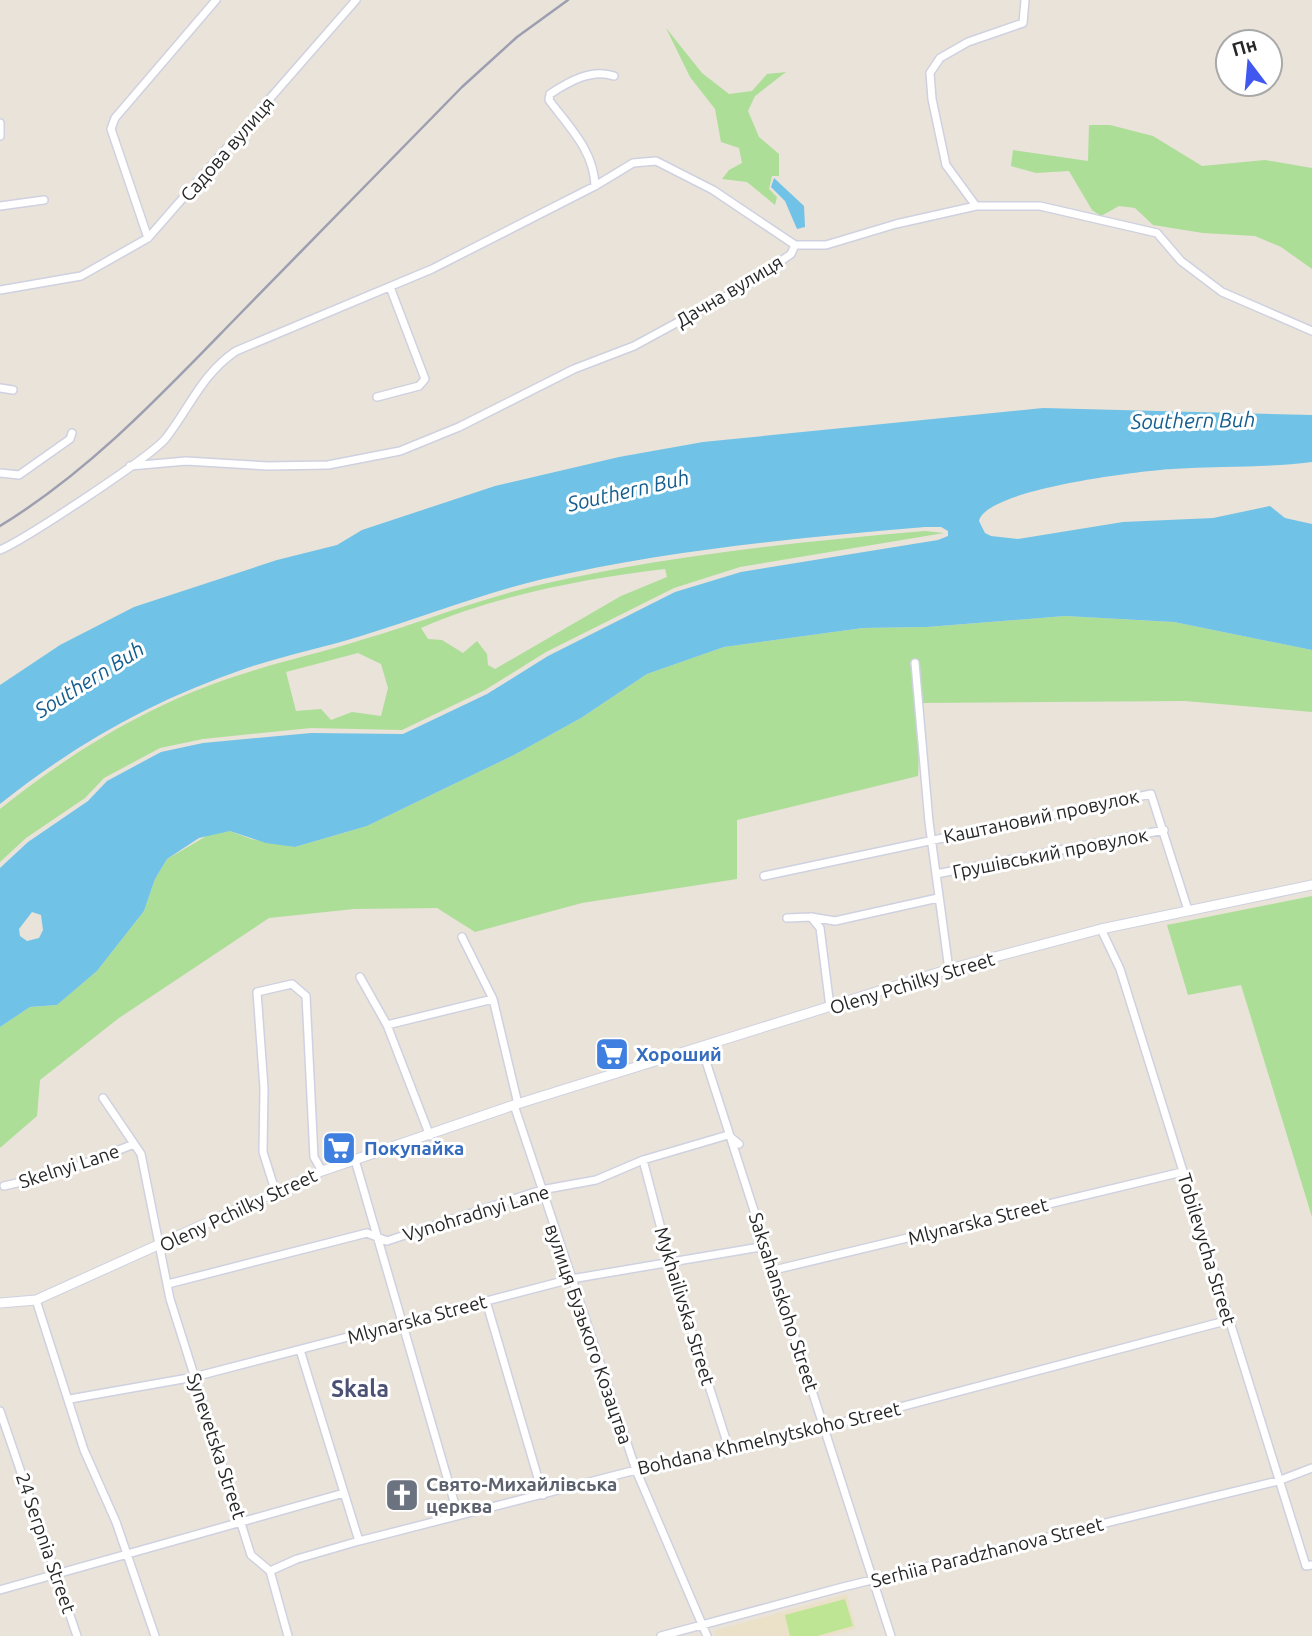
<svg xmlns="http://www.w3.org/2000/svg" width="1312" height="1636" font-family="Ubuntu,sans-serif">
	<rect width="100%" height="100%" fill="#e9e3d9"/>
	<!-- education -->
	<path fill="#ebe1c9" d="M847 1594 856 1629 829 1636H716L714 1631Z"/>
	<!-- green -->
	<path fill="#acde98" fill-rule="evenodd" d="M666 28 702 73 729 94 752 91 767 74 786 72 755 96 748 111 759 137 779 154V176H772L769 189 777 197 775 205 747 182 722 179 729 170 742 163 739 148 721 142 715 109 690 77Z
		M1089 125H1110L1153 136 1202 166 1265 160 1312 168V269L1281 247 1255 236 1203 233 1153 225 1135 208 1119 206 1101 216 1092 210 1069 171 1036 173 1011 166 1013 150 1088 161Z
		M925 531 944 533 740 567 674 588 546 652 485 690 402 730 311 728 203 739 160 748 104 778 85 798 26 838 0 862V809C75 749 156 700 249 672 286 660 324 652 361 640 422 622 481 598 543 584 669 555 796 542 925 531ZM665 569 667 577 621 596 495 669 488 665 487 654 477 641 463 653 442 640 428 639 421 628C494 596 586 578 665 569ZM358 653 381 664 388 688 381 716 352 712 331 720 321 709 296 711 286 672Z
		M1065 616 1174 622 1312 650V712L1185 701 921 703 918 776 737 820V879L582 903 475 932 437 908 354 909 269 918 119 1018 40 1080 37 1116 0 1148V1027L30 1007 57 1005 97 971 144 911 155 879 167 859 210 834 230 831 251 839 295 847 367 826 514 755 581 718 647 674 724 647 863 628 927 627Z
		M1312 896V1217L1241 985 1188 995 1167 925Z"/>
	<!-- pitch -->
	<path fill="#bee594" d="M845 1599 853 1626 817 1636H790L785 1615Z"/>
	<!-- water -->
	<path fill="#71c2e7" fill-rule="evenodd" d="M774 178 804 206 805 227 797 229 785 201 771 187Z
		M1043 408 1312 415V462C1265 468 1219 466 1172 469 1140 471 986 489 979 521L985 533 991 536 1018 539 1123 522 1213 518 1270 506 1285 518 1312 524V650L1174 622 1065 616 927 627 863 628 724 647 647 674 581 718 514 755 367 826 295 847 266 843 230 831 199 838 167 859 155 879 144 911 97 971 57 1005 30 1007 0 1027V868L28 842 88 801 107 781 161 752 203 743 311 733 403 734 487 694 548 656 675 592 741 572 938 540 948 536V531L941 527H925C796 538 669 550 543 579 481 594 422 617 361 636 322 648 282 656 244 669 154 700 75 744 0 804V685L60 645 134 607 277 560 337 545 362 530 495 486 619 457 703 442ZM32 912 41 915 43 930 39 938 27 941 20 936 19 929Z"/>
	<g fill="none" stroke-linecap="round" stroke-linejoin="round">
		<!-- minor casing -->
		<g stroke="#cfd1e0" stroke-width="10">
			<path id="minor" d="M0 123V136
				M595 186C594 151 570 128 549 100L550 94C568 82 592 68 614 76
				M0 206 44 200
				M976 206 946 165 932 99 930 73 940 58 968 42 1023 23 1025 0
				M148 238 111 129 115 118 216 0
				M795 245H826L896 224 976 206H1040L1157 233 1181 261 1222 292 1312 331
				M0 290 81 276 148 238 356 0
				M0 388 13 390
				M377 397 419 386 425 379 390 287
				M130 466 186 461 268 466 328 465 400 451 459 427 574 369 634 346 750 283 791 254 795 245
				M0 473 19 475 70 439 72 433
				M0 550C24 540 152 456 166 438 190 407 202 374 236 351L432 269 595 186 633 163 656 161 713 190 795 245
				M915 663 929 822 949 970
				M936 874 1164 830
				M764 876 1151 794 1188 910
				M811 917 820 928 830 1007
				M787 918 811 917 835 921 938 898
				M1101 929 1120 969 1306 1566 1312 1565
				M462 937 493 999 518 1104
				M360 977 387 1025 430 1136
				M387 1025 493 999
				M702 1049 891 1636
				M103 1098 141 1154 170 1299 251 1555 270 1571 288 1636
				M514 1105 636 1470 707 1636
				M355 1160 458 1515
				M643 1160 670 1263 730 1452
				M4 1186 63 1172 134 1144
				M275 1190 263 1152 264 1088 257 992 292 984 306 996 314 1157 322 1171
				M774 1270 1182 1172
				M168 1284 367 1233 387 1241 541 1190 596 1180 643 1160 728 1135 739 1144
				M36 1300 84 1450 116 1522 155 1636
				M486 1301 543 1495
				M300 1350 359 1541
				M70 1399 194 1377 571 1279 766 1246
				M0 1411 77 1636
				M270 1571 297 1559 359 1541 636 1470 730 1452 1229 1320
				M0 1590 344 1493
				M661 1636 843 1587 1278 1481 1312 1468"/>
		</g>
		<!-- tertiary casing -->
		<g stroke="#cfd1e0" stroke-width="11">
			<path id="tertiary" d="M0 1303 36 1300 322 1171 514 1105 953 968 1101 929 1312 885"/>
		</g>
		<!-- minor -->
		<use href="#minor" stroke="#fff" stroke-width="7"/>
		<!-- tertiary -->
		<use href="#tertiary" stroke="#fff" stroke-width="9"/>
		<!-- rail -->
		<path stroke="#9d9fb1" stroke-width="2.5" d="M0 526C90 471 162 394 235 319 311 242 386 164 462 87L517 37 568 0"/>
	</g>
	<!-- icons -->
	<defs>
		<g id="supermarket-square" transform="scale(1.75)"><rect x="-9" y="-9" width="18" height="18" rx="4" fill="#3f7fe0" stroke="#fff"/><path d="M-6-5.5h2.5l.6 2H6L4.5 2H-2.5L-4.4-4H-6ZM-1.5 3.2a1.3 1.3 0 1 0 .1 0ZM3 3.2a1.3 1.3 0 1 0 .1 0Z" fill="#fff"/></g>
		<g id="church-square" transform="scale(1.75)"><rect x="-9" y="-9" width="18" height="18" rx="4" fill="#6b7280" stroke="#fff"/><path d="M-1.2-6h2.4v3.5h3.3v2.4h-3.3V6h-2.4V-.1h-3.3v-2.4h3.3Z" fill="#fff"/></g>
	</defs>
	<g fill-rule="evenodd">
		<use href="#supermarket-square" x="612" y="1054"/>
		<use href="#supermarket-square" x="339" y="1148"/>
		<use href="#church-square" x="402" y="1495"/>
	</g>
	<g text-anchor="middle" dominant-baseline="central" stroke-width="6" stroke-linejoin="round" paint-order="stroke">
		<!-- street labels -->
		<g font-size="19" fill="#272727" stroke="#fff">
			<text transform="translate(227 149) rotate(-49)">Садова вулиця</text>
			<text transform="translate(729 291) rotate(-31)">Дачна вулиця</text>
			<text transform="translate(1041 816) rotate(-12)">Каштановий провулок</text>
			<text transform="translate(1050 853) rotate(-11)">Грушівський провулок</text>
			<text transform="translate(912 983) rotate(-17)">Oleny Pchilky Street</text>
			<text transform="translate(69 1166) rotate(-18)">Skelnyi Lane</text>
			<text transform="translate(238 1210) rotate(-25)">Oleny Pchilky Street</text>
			<text transform="translate(476 1213) rotate(-17)">Vynohradnyi Lane</text>
			<text transform="translate(978 1221) rotate(-14)">Mlynarska Street</text>
			<text transform="translate(1207 1249) rotate(73)">Tobilevycha Street</text>
			<text transform="translate(784 1302) rotate(72)">Saksahanskoho Street</text>
			<text transform="translate(685 1306) rotate(73)">Mykhailivska Street</text>
			<text transform="translate(417 1319) rotate(-15)">Mlynarska Street</text>
			<text transform="translate(589 1334) rotate(71)">вулиця Бузького Козацтва</text>
			<text transform="translate(769 1438) rotate(-13)">Bohdana Khmelnytskoho Street</text>
			<text transform="translate(217 1446) rotate(72)">Synevetska Street</text>
			<text transform="translate(46 1543) rotate(71)">24 Serpnia Street</text>
			<text transform="translate(987 1552) rotate(-14)">Serhiia Paradzhanova Street</text>
		</g>
		<!-- shop labels -->
		<g font-size="19" font-weight="bold" fill="#366cbe" stroke="#fff" text-anchor="start">
			<text x="636" y="1054">Хороший</text>
			<text x="364" y="1148">Покупайка</text>
		</g>
		<!-- worship labels -->
		<g font-size="19" font-weight="bold" fill="#5b616d" stroke="#fff" text-anchor="start">
			<text x="426" y="1484">Свято-Михайлівська<tspan x="426" dy="22">церква</tspan></text>
		</g>
		<!-- water labels -->
		<g font-size="21" font-style="italic" fill="#145e8f" stroke="#fff">
			<text transform="translate(1193 420) rotate(-1)">Southern Buh</text>
			<text transform="translate(628 490) rotate(-13)">Southern Buh</text>
			<text transform="translate(89 679) rotate(-32)">Southern Buh</text>
		</g>
		<!-- quarter labels -->
		<g font-size="23" font-weight="bold" fill="#4b5075" stroke="#fff">
			<text x="360" y="1388">Skala</text>
		</g>
	</g>
	<!-- north arrow -->
	<g transform="translate(1249 63) rotate(344)"><circle r="33" fill="#ffffff" stroke="#a9a9a9" stroke-width="2"/>
	<path d="M0-5L12 26L0 18L-12 26Z" fill="#4058ef"/>
	<text y="-10" font-size="19" font-weight="bold" text-anchor="middle" fill="#272727">Пн</text>
	</g>
</svg>
